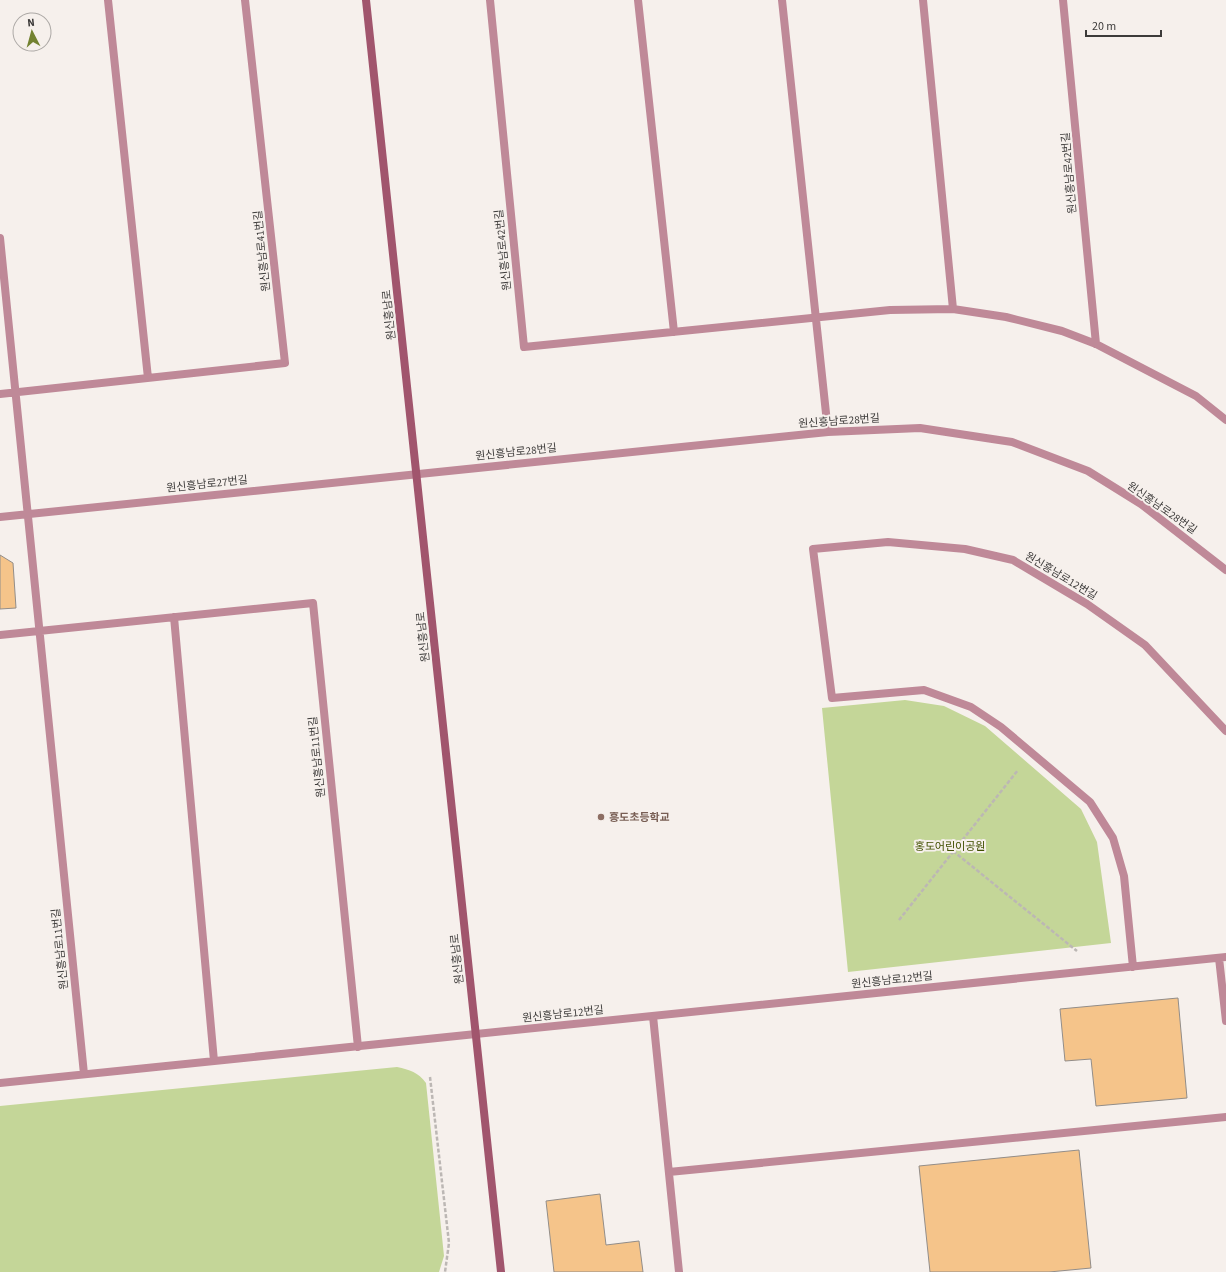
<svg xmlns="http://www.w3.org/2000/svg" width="1226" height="1272" font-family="'Source Sans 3','Noto Sans KR',sans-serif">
	<rect width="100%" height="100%" fill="#f6f0ec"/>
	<!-- green -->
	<path fill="#c4d698" d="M905 700 944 706 985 726 1081 809 1097 842 1111 943 848 972 822 708Z
		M397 1067C410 1070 418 1072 426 1083L444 1256 439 1272H0V1106Z"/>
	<!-- building -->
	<path fill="#f5c48a" stroke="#928d89" d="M0 555 13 563 16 608 0 609Z
		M1178 998 1187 1098 1096 1106 1091 1059 1065 1061 1060 1009Z
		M1079 1150 1091 1268 1049 1272H930L919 1166Z
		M600 1194 606 1245 639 1241 643 1272H554L546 1201Z"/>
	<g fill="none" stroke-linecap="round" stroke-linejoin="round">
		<!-- path -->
		<path stroke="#bcb7b4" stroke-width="2.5" stroke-dasharray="4 2" stroke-linecap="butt" d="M953 851 1077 951
			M899 920 1018 770
			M430 1077 449 1243 445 1272"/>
		<!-- street -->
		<path stroke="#bf8998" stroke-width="8" d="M108 0 148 378
			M490 0 524 347 890 310 953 309 1006 317 1062 331 1096 344 1196 396 1226 420
			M638 0 674 332
			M782 0 828 432
			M923 0 953 309
			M1063 0 1096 344
			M0 238 84 1074
			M0 394 285 363 245 0
			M0 517 828 432 920 428 1012 442 1088 471 1141 504 1226 570
			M174 617 214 1061
			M0 635 313 603 358 1047
			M1219 958 1226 1021
			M1133 967 1124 876 1113 838 1090 802 1001 727 971 707 924 690 832 698 813 549 888 542 965 549 1013 560 1087 604 1145 645 1226 731
			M653 1016 679 1272
			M0 1083 1226 957
			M669 1172 1226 1117"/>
		<!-- secondary -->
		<path stroke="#a1556d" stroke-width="8" d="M366 0 501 1272"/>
	</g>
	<!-- markers -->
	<circle fill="#8d6e63" stroke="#f6f0ec" stroke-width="1.5" cx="601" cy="817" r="4"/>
	<g text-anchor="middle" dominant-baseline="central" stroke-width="4" stroke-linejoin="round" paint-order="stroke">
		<!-- street labels -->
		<g font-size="11" fill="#3d3b3a" stroke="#f6f0ec">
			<text transform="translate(1069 173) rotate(-95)">원신흥남로42번길</text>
			<text transform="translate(503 250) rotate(-96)">원신흥남로42번길</text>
			<text transform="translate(262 251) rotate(-96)">원신흥남로41번길</text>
			<text transform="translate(389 315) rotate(-96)">원신흥남로</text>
			<text transform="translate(839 421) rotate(-4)">원신흥남로28번길</text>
			<text transform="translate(516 452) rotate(-6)">원신흥남로28번길</text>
			<text transform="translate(207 484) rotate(-6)">원신흥남로27번길</text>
			<text transform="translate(1162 508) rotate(35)">원신흥남로28번길</text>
			<text transform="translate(1061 576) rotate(31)">원신흥남로12번길</text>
			<text transform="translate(423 637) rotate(-96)">원신흥남로</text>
			<text transform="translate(317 757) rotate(-96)">원신흥남로11번길</text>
			<text transform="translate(60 949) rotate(-96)">원신흥남로11번길</text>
			<text transform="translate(457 959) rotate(-96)">원신흥남로</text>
			<text transform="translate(892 980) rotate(-6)">원신흥남로12번길</text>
			<text transform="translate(563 1014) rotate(-6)">원신흥남로12번길</text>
		</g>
		<!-- education labels -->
		<g font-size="11" font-weight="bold" fill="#785e54" stroke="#f6f0ec" text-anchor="start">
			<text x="609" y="817">흥도초등학교</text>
		</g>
		<!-- park labels -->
		<g font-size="11" fill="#415000" stroke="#f6f0ec">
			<text x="950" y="846">홍도어린이공원</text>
		</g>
	</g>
	<!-- north arrow -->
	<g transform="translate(32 32) rotate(354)"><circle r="19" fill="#f6f0ec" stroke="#aca8a5"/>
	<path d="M0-3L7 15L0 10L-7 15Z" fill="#738231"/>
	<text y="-6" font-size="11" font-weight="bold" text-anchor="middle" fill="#3d3b3a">N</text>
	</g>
	<!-- scale -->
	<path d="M1086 30v6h75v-6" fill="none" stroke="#3d3b3a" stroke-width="2"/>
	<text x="1092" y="30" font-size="12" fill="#3d3b3a" stroke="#f6f0ec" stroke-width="3" paint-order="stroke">20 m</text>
</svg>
